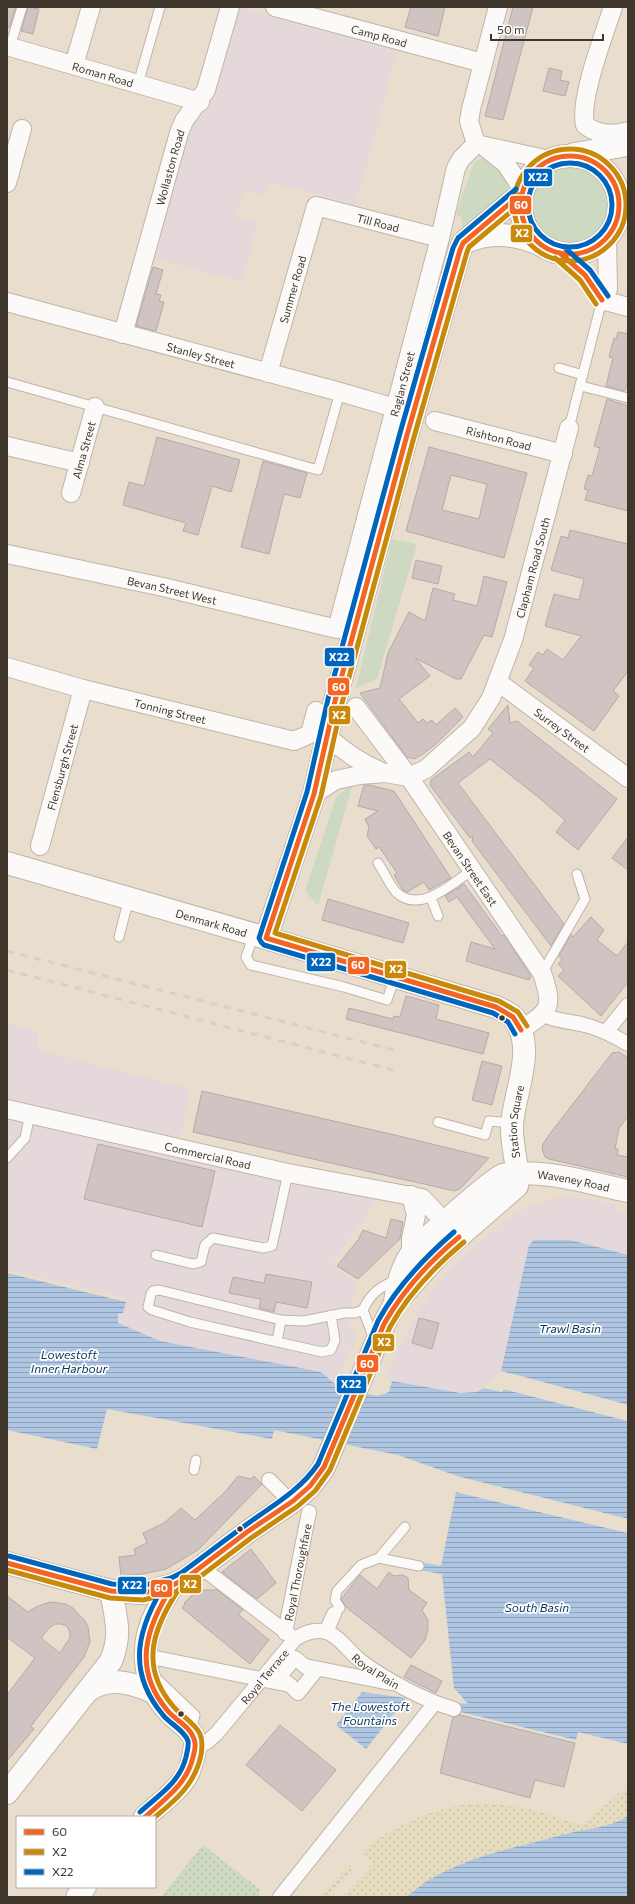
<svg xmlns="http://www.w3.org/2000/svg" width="635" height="1904" font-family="Commissioner,sans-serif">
	<defs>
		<pattern id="sand-dots" width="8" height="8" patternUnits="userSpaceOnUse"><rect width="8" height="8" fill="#e5dbbf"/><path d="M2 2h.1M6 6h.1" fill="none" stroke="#c6bda4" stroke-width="1.8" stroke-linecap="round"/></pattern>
		<pattern id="park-dots" width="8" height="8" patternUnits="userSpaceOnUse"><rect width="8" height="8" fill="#ced9c2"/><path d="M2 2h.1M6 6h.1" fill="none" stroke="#b2bba7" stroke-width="1.8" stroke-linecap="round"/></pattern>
		<pattern id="water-rules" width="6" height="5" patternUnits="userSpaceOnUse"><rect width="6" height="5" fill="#aec6e1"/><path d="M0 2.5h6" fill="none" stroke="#8fa2b7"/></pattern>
	</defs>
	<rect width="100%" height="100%" fill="#e9ddcd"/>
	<!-- industrial -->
	<path fill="#e4d8db" d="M240 8 397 50 356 205 270 182 265 195 243 190 236 217 258 222 242 282 154 258 190 127 215 95Z
		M7 1023 38 1032V1050L191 1089 182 1131 173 1154 377 1195 375 1201 332 1264 356 1283 348 1320 356 1337 334 1383 321 1372 160 1341 118 1323V1314L123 1313 125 1298 7 1270Z
		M560 1197 580 1198 615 1204 616 1211 628 1213V1255L571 1240 529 1245 501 1371 484 1388 477 1392 460 1393 392 1381 385 1375 417 1313 439 1280 457 1261 503 1222 528 1207Z"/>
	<!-- grass -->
	<path fill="#ced9c2" d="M487 156 506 179 508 188 502 199 462 234V218L456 214 474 162Z
		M530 205a40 40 0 1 1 80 0a40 40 0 1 1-80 0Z
		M392 539 417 544 377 679 356 688Z
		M353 783 318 905 305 891 336 797Z"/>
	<!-- sand -->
	<path fill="url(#sand-dots)" d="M628 1786V1897H341L373 1864 363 1851C399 1821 448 1800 496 1804 508 1805 521 1808 533 1810 550 1814 566 1822 583 1824Z
		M349 1864 354 1868 331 1892 337 1897H319Z"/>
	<!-- park -->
	<path fill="url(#park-dots)" d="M203 1845 258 1888 260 1891 258 1897H161Z"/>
	<!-- water -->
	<path fill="url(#water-rules)" d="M534 1240H570L628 1255V1405L501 1371 529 1245Z
		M7 1273 126 1302 123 1313 118 1314V1323L160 1341 321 1372 341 1389 378 1396 389 1392 392 1381 460 1393 477 1392 484 1388 502 1392 503 1389 628 1421V1519L460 1477 398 1455 274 1430 272 1439 107 1409 97 1449 7 1430Z
		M456 1492 628 1533V1744L578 1732 576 1740 457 1711 459 1703 468 1704 454 1688 442 1574 419 1570 420 1562 441 1566Z
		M362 1692 406 1698 366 1749 336 1725Z
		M628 1816V1897H406C414 1891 422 1884 431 1879 473 1854 524 1846 570 1833 590 1828 610 1828 628 1816Z"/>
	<!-- pier -->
	<path fill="#e9ddcd" d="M501 1371 628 1405V1407L501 1373Z
		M486 1386 501 1390 504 1387 628 1419V1421L504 1389 502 1392 484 1388Z
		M460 1477 628 1519V1521L459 1479Z
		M456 1490 628 1531V1533L456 1492Z"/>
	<!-- building -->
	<path fill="#cfc4c1" stroke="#b5aaa8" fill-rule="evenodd" d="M7 7H16L9 28 7 27Z
		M28 7 39 9 33 34 21 31Z
		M411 7H445L438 36 405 27Z
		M513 7H533L503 120 485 116Z
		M549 68 562 71 560 80 569 82 565 96 543 91Z
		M153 267 163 270 156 294 161 295 159 301 164 302 156 331 136 326Z
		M618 332 628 334V381L625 391 606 386 613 358 609 357 614 338 616 339Z
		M607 399 628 406V511L585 500 588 490 584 489 588 475 592 476 600 448 594 446Z
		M157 437 240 460 231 492 212 486 198 535 183 531 186 523 123 505 129 482 144 486Z
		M429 447 527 473 504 558 406 531ZM451 475 487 484 479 519 442 510Z
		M263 461 307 473 300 498 284 494 269 554 241 547Z
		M570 530 628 544V671L613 691 619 696 594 731 525 681 534 668 529 665 538 652 543 655 547 649 563 660 581 636 545 626 554 594 579 600 584 579 551 570 561 536 568 538Z
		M416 560 442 566 438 584 412 578Z
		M484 576 507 582 492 637 484 635 461 679H456L415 658 430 676 399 699 418 723 423 719 427 723 432 720 436 725 455 708 463 717 437 743 423 754 414 759 407 757 360 693 380 688 388 653 409 612 425 621 433 588 455 594 453 600 477 606Z
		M508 705 510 723 517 721 617 799 578 850 556 832 565 820 538 797 490 759 458 783 564 924 551 946 472 841 473 836 470 838 430 785 431 780 469 752 473 757 493 733 488 729Z
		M364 785H369L394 791 451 878 429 890 424 882 407 892 403 890 394 875 397 873 379 847 376 849 367 836 369 827 365 819 378 811 358 806Z
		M628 837V870L612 858Z
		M464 884 502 936 504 935 531 976 529 980 466 961 471 942 495 949 457 897 449 902 445 896 457 888 458 890 459 887Z
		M328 899 409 923 403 943 322 920Z
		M591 917 604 930 597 940 617 956 628 942V982L601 1016 558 976 564 970 558 964 562 960 559 956 571 934 573 937Z
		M406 996 439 1005 436 1019 489 1033 483 1054 346 1019 349 1008 393 1019 394 1016 400 1017Z
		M619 1052 628 1058V1116L619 1128 615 1149H618L617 1155 628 1157V1177L549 1159 545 1157 542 1149 543 1144 549 1135 612 1053Z
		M482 1061 502 1066 492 1105 472 1100Z
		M202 1091 395 1135 489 1158 461 1188 455 1191 193 1132Z
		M98 1144 215 1171 202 1227 84 1199Z
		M391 1219 403 1222 400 1239 358 1279 337 1266 358 1240 363 1230 386 1238Z
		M266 1274 312 1282 307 1308 276 1302 274 1312 259 1308 261 1299 229 1293 233 1277 264 1283Z
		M419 1318 439 1323 432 1349 412 1343Z
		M238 1476 251 1479 254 1476 262 1484 198 1550 166 1569 143 1574 121 1576 119 1557 136 1555 134 1549 147 1543 143 1533 164 1523 181 1508 195 1520 226 1491Z
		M251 1549 276 1583 257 1599 222 1572Z
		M389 1572 394 1576 403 1575 408 1578 409 1590 427 1603 422 1610 428 1620V1629L425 1640 411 1658 346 1607 341 1599 360 1575 377 1589Z
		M198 1590H218L243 1610 238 1614 269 1640 250 1664 182 1608 185 1604 184 1603Z
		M7 1596 28 1612 36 1607 50 1602 66 1604 73 1608 85 1621 88 1627 90 1642 84 1657 31 1726 34 1729 7 1761V1695L35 1658 7 1637ZM55 1624H61L67 1626 70 1633V1638L60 1653 41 1638 49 1628Z
		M411 1665 442 1681 436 1693 404 1677Z
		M460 1715 575 1743 564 1787 535 1780 530 1798 440 1773 453 1717Z
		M280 1725 336 1770 302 1811 246 1765Z"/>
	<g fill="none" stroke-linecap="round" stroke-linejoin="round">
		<!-- service casing -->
		<g stroke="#bfb5a9" stroke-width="11">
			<path id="service" d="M10 47 22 7
				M138 84 160 7
				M559 368 583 375
				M7 382 318 470 340 392
				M581 386 628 398
				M569 428 602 300
				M378 863C384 872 389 884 396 892 419 915 453 883 472 870
				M431 898 438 916
				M254 934 246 957 251 965 344 987 387 1000 395 977
				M119 937 129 898
				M542 973 585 899 577 874
				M438 1122 485 1135 489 1121 512 1123
				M7 1158 25 1138 30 1114
				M156 1255 193 1264 201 1262 205 1245 213 1238 263 1248 272 1246 288 1173
				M331 1315 335 1340 331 1350 322 1352 190 1322 152 1310 148 1307 151 1294 153 1291 159 1290 281 1320 304 1321 344 1313H355L363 1310
				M374 1339 363 1310C371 1292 381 1287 397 1279
				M277 1341 281 1320
				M194 1470 196 1460
				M379 1558 419 1566
				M334 1614 340 1608 335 1600 337 1591 361 1565 379 1558 405 1527
				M154 1676 195 1715 191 1731"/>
		</g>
		<!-- pedestrian casing -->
		<g stroke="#bfb5a9" stroke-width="16">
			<g id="pedestrian">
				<path d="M544 1015C556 1021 568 1021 581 1024 599 1028 613 1035 628 1044"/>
				<path d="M606 1032 628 1005"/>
				<path d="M269 1480 292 1503"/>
				<path d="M201 1567 291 1636"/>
				<path d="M326 1632 334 1614"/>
				<path id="s1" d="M285 1633 309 1512"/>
				<path d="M146 1656 290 1685 298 1693 314 1673 305 1666"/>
				<path d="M290 1685 279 1677 295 1658 305 1666 390 1683"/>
				<path id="s2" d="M194 1749 207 1742 217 1733 295 1639C304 1633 316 1629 327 1632 340 1637 350 1653 362 1662 385 1679 425 1701 454 1709"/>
				<path d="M280 1897 434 1704"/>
			</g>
		</g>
		<!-- minor casing -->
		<g stroke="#bfb5a9" stroke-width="20">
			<g id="minor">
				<path id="s3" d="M275 7 483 63"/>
				<path d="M498 7 471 109 469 121 476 144 549 160"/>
				<path d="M613 7C604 35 579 99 585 125 598 135 612 136 628 131"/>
				<path id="s4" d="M7 46 200 102"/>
				<path d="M74 65 91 7"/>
				<path d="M486 148 506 164 523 190"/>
				<path d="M7 183 22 129"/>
				<path d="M560 253 585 275 602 300"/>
				<path d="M602 300 608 289 607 238"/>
				<path d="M602 300 628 307"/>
				<path id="s5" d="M7 302 340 392 395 408"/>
				<path id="s6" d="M123 334 179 133 184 121 206 90 230 7"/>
				<path id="s7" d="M268 373 316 206 440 238"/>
				<path id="s8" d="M435 421 563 454"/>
				<path d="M7 446 80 463"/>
				<path id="s9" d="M71 493 95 407"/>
				<path id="s10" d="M7 554 163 587 337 629 440 238 456 168 461 159 476 144"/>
				<path id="s11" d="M7 667 83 689 294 741 310 734 316 711"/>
				<path id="s12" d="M498 682 628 778"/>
				<path id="s13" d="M356 707 409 777 542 973C554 1008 550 1010 521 1030"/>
				<path d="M327 736C344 752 361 763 382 772"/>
				<path id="s14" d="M314 794 336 780 360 775 385 773 409 777 426 769 472 728 491 698 513 640 569 428"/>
				<path id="s15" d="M40 846 83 689"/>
				<path id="s16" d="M7 1109 288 1173 422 1198 454 1232"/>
				<path d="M411 1195 416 1215 411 1239V1253"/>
			</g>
		</g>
		<!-- tertiary casing -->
		<g stroke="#bfb5a9" stroke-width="24">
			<g id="tertiary">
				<path id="s17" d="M7 863 266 938"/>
			</g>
		</g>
		<!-- secondary casing -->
		<g stroke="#bfb5a9" stroke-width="24">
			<path id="secondary" d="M89 1690C110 1676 132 1683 153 1692
				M7 1793 111 1661C122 1634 116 1619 111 1591
				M145 1817C158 1805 183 1787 189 1771 192 1762 197 1747 194 1738 189 1727 177 1721 169 1712 143 1685 139 1646 156 1613 161 1604 167 1594 173 1585
				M77 1897 85 1887"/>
		</g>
		<!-- trunk casing -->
		<g stroke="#bfb5a9" stroke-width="24">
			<g id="trunk">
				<path d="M574 154 628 145"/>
				<circle cx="570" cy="205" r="49"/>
				<path d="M468 241C493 231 517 234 541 245"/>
				<path id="s18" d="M395 1302C397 1285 401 1269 411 1254 417 1245 496 1176 502 1175 544 1168 588 1183 628 1191"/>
				<path id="s19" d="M7 1563 111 1591 143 1593 173 1585 185 1579C209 1562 231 1543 256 1526 283 1507 306 1497 324 1467L384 1324 395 1303 441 1252 517 1186C519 1165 511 1146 512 1125 514 1092 537 1048 514 1018 510 1013 502 1010 496 1007L266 938 314 794 335 701 407 435 460 250 463 243 521 194"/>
			</g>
		</g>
		<!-- service -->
		<use href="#service" stroke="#fcfaf8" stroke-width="9"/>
		<!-- pedestrian -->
		<use href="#pedestrian" stroke="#fcfaf8" stroke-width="14"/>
		<!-- minor -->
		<use href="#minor" stroke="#fcfaf8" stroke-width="18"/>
		<!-- tertiary -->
		<use href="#tertiary" stroke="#fcfaf8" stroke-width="22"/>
		<!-- secondary -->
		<use href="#secondary" stroke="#fcfaf8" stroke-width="22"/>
		<!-- trunk -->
		<use href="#trunk" stroke="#fcfaf8" stroke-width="22"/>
		<!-- rail -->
		<path stroke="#d4d0cc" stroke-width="3" stroke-dasharray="7 7" stroke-linecap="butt" d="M7 951 398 1051
			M7 970 393 1070"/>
		<!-- bus-1 casing -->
		<g stroke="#fff" stroke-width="8">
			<path id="bus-1" d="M521 205a49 49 0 1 1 98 0a49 49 0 1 1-98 0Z
				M521 194 463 243 460 250 407 435 335 701 314 794 266 938 496 1007 513 1017 521 1030
				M560 253 585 275 602 300
				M7 1563 111 1591 143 1593 173 1585 185 1579 247 1532 293 1501 310 1486 324 1467 384 1324C403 1290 429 1262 459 1237
				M145 1817C165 1799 187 1784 193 1757 195 1751 196 1744 194 1739 190 1726 175 1720 167 1710 132 1668 146 1627 173 1585"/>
		</g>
		<!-- bus-2 casing -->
		<g stroke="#fff" stroke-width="8">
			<path id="bus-2" d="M514 205a56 56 0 1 1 112 0a56 56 0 1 1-112 0Z
				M526 199 469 247 467 252 414 437 342 703 321 796 275 933 499 1001 518 1012 527 1026
				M555 258 580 280 596 304
				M7 1570 110 1598 143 1600 175 1592 189 1585 251 1538 298 1506 315 1491 330 1470 390 1327C409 1293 434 1267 464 1242
				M155 1817C176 1800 195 1784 201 1755 202 1749 203 1741 200 1734 194 1722 181 1716 173 1706 139 1666 153 1628 179 1589"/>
		</g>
		<!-- bus-3 casing -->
		<g stroke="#fff" stroke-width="8">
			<path id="bus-3" d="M528 205a42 42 0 1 1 84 0a42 42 0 1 1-84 0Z
				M565 248 590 270 608 296
				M515 1034 508 1022 493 1013 264 945 261 942 259 938 307 792 328 699 400 433 453 248 458 238 516 189
				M9 1556 112 1584 142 1586 171 1578 181 1573C202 1558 222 1542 243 1527 270 1507 299 1492 318 1464L378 1321C397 1286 424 1258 454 1232
				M140 1812C159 1795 180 1782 186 1757 187 1752 189 1746 188 1741 185 1731 169 1723 163 1715 125 1670 138 1626 167 1581"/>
		</g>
		<!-- bus-1 -->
		<use href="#bus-1" stroke="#f26522" stroke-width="5"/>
		<!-- bus-2 -->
		<use href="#bus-2" stroke="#c98a0b" stroke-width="5"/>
		<!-- bus-3 -->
		<use href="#bus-3" stroke="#0065bd" stroke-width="5"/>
	</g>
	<!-- markers -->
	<g fill="#40372c" stroke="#fff" stroke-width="1.5">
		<circle cx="502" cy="1018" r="3.5"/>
		<circle cx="240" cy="1529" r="3.5"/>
		<circle cx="181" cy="1714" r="3.5"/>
	</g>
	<g text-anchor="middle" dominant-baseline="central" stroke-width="3.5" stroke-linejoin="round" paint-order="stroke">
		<!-- street labels -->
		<g font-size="11" fill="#40372c" stroke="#fff">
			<text stroke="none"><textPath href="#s3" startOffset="108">Camp Road</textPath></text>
			<text stroke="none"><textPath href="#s4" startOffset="100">Roman Road</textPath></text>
			<text stroke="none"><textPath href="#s6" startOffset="173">Wollaston Road</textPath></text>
			<text stroke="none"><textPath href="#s7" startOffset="238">Till Road</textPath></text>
			<text stroke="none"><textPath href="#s7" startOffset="87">Summer Road</textPath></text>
			<text stroke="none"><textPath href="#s5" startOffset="201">Stanley Street</textPath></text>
			<text stroke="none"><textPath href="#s10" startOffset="592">Raglan Street</textPath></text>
			<text stroke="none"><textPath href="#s8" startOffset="66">Rishton Road</textPath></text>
			<text stroke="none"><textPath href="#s9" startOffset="45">Alma Street</textPath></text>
			<text stroke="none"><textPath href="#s14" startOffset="353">Clapham Road South</textPath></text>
			<text stroke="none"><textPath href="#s10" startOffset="169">Bevan Street West</textPath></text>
			<text stroke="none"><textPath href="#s11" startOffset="169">Tonning Street</textPath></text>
			<text stroke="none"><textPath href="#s12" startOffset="80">Surrey Street</textPath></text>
			<text stroke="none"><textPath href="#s15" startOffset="82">Flensburgh Street</textPath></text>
			<text stroke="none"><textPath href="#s13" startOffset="198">Bevan Street East</textPath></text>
			<text stroke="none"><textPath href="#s17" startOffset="213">Denmark Road</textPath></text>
			<text stroke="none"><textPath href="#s19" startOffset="777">Station Square</textPath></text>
			<text stroke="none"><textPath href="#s16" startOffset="206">Commercial Road</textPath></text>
			<text stroke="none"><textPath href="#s18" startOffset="244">Waveney Road</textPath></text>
			<text stroke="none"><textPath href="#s1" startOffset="62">Royal Thoroughfare</textPath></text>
			<text stroke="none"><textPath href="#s2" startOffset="247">Royal Plain</textPath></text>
			<text stroke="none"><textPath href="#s2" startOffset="102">Royal Terrace</textPath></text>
		</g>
		<!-- water labels -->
		<g font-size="12" font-style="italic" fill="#0b355d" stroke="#fff">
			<text x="570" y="1328">Trawl Basin</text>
			<text x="69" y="1354">Lowestoft<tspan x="69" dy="14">Inner Harbour</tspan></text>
			<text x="537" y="1607">South Basin</text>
			<text x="370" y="1706">The Lowestoft<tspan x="370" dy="14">Fountains</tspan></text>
		</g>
	</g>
	<g stroke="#fff" stroke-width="1.5">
		<rect x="523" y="168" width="30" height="19" rx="4" fill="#0065bd"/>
		<rect x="509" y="195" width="23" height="20" rx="4" fill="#f26522"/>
		<rect x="510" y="224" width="23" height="19" rx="4" fill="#c98a0b"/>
		<rect x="324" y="647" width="31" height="20" rx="4" fill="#0065bd"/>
		<rect x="327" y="677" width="23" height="19" rx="4" fill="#f26522"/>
		<rect x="328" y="705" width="23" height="20" rx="4" fill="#c98a0b"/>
		<rect x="306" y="952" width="30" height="20" rx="4" fill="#0065bd"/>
		<rect x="347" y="956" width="23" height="19" rx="4" fill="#f26522"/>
		<rect x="384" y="960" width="23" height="19" rx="4" fill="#c98a0b"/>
		<rect x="372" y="1333" width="23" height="19" rx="4" fill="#c98a0b"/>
		<rect x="356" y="1354" width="23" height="19" rx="4" fill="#f26522"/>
		<rect x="336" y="1375" width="31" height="19" rx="4" fill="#0065bd"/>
		<rect x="179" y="1574" width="23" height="20" rx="4" fill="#c98a0b"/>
		<rect x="117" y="1576" width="30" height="19" rx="4" fill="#0065bd"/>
		<rect x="150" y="1579" width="23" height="19" rx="4" fill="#f26522"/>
	</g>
	<g font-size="11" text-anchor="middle" font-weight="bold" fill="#fff">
		<text x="538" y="181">X22</text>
		<text x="521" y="209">60</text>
		<text x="522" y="237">X2</text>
		<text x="339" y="661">X22</text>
		<text x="339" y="691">60</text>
		<text x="339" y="719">X2</text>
		<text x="321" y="966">X22</text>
		<text x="358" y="969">60</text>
		<text x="396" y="973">X2</text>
		<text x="384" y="1346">X2</text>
		<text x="367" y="1368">60</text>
		<text x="351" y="1388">X22</text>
		<text x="190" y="1588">X2</text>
		<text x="132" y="1589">X22</text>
		<text x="161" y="1592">60</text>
	</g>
	<!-- border -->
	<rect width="635" height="1904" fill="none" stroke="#40372c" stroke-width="16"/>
	<!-- legend -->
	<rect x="16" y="1816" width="140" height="72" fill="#ffffff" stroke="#b3afab"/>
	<rect x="24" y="1829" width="20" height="6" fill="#f26522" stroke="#b3afab"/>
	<text x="52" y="1836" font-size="12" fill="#40372c">60</text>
	<rect x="24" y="1849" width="20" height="6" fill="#c98a0b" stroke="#b3afab"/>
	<text x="52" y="1856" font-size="12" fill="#40372c">X2</text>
	<rect x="24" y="1869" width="20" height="6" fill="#0065bd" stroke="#b3afab"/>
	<text x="52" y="1876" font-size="12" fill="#40372c">X22</text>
	<!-- scale -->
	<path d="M491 34v6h112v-6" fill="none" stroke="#40372c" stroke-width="2"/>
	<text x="497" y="34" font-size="12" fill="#40372c" stroke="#ffffff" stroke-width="3" paint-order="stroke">50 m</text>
</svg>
